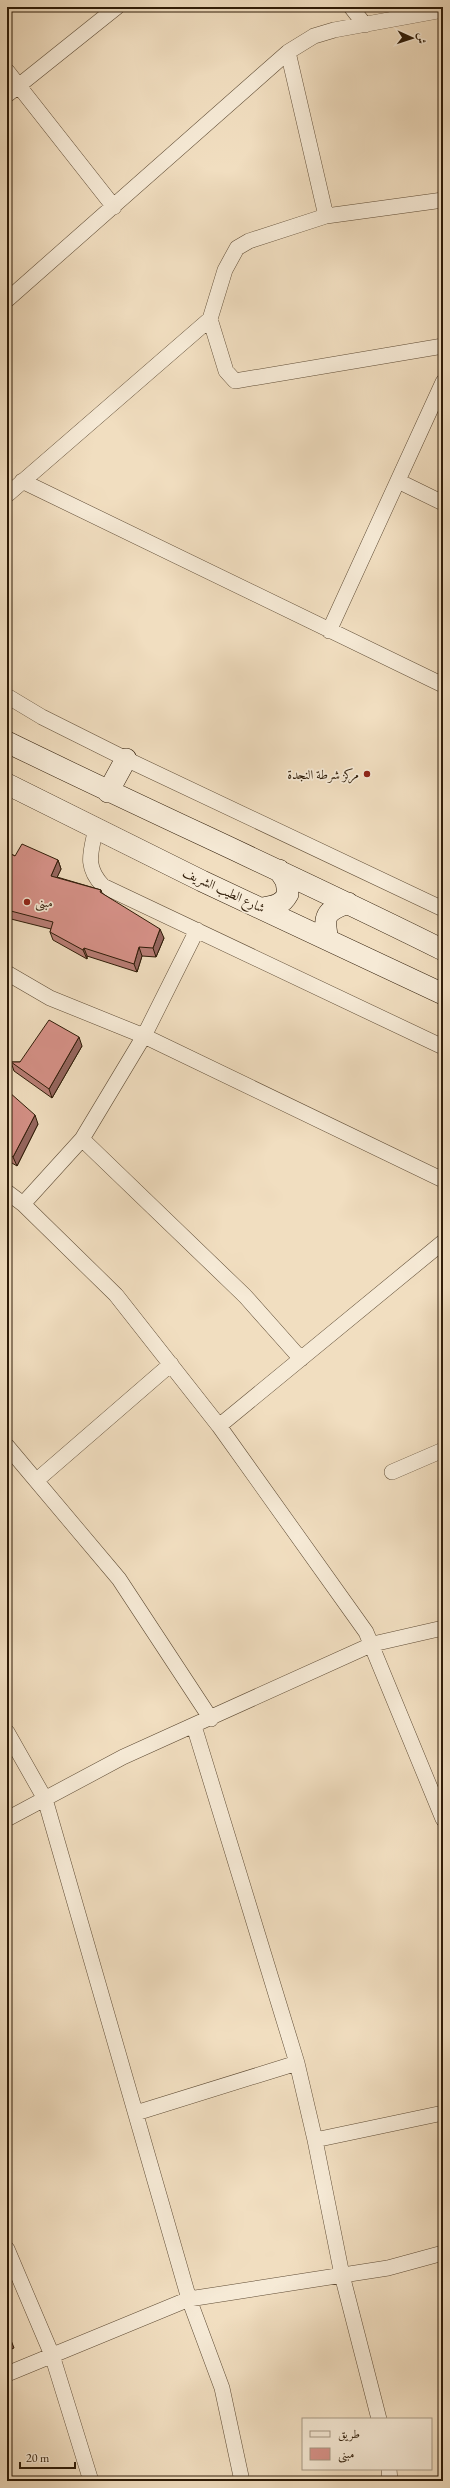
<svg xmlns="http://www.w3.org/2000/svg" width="450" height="2488" font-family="'EB Garamond',Amiri,serif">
	<rect width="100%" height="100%" fill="#f1dec0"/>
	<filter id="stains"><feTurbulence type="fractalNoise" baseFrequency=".005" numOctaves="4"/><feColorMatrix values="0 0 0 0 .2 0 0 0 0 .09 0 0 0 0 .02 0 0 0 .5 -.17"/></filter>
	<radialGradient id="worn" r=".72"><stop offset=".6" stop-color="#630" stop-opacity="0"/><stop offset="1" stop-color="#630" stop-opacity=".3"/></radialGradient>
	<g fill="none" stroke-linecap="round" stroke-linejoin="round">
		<!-- minor casing -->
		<g stroke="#5f4c35" stroke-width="16">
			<path id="minor" d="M351 7 365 25
				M288 52 326 216
				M7 71 114 207
				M7 95 117 7
				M7 300 288 52 314 36 334 30 443 10
				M210 319 226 371 235 381 443 346
				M22 481 443 685
				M398 481 443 503
				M7 495 210 319 225 270 237 248 249 241 326 216 443 200
				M329 631 443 382
				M7 696 42 717 126 759 443 909
				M96 828C91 852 84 866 103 886L443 1047
				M7 973 50 998 144 1036 443 1180
				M82 1139 245 1296 301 1359
				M7 1192 23 1204 116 1295 219 1426 366 1632 443 1819
				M23 1204 82 1139 144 1036 197 930
				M219 1426 443 1242
				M7 1446 119 1579 211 1719
				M392 1472 443 1450
				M37 1480 171 1364
				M194 1726 297 2063 315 2140 342 2275 379 2419
				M7 1732 45 1799 189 2299 222 2388 242 2481
				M7 1819 123 1757 373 1644 443 1628
				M136 2113 297 2063
				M315 2140 443 2113
				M7 2249 52 2355 91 2481
				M7 2374 189 2299 388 2268 443 2253
				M389 2469 390 2481"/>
		</g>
		<!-- secondary casing -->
		<g stroke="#2e1b07" stroke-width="22">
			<path id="secondary" d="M7 742C152 813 299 878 443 950
				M7 784 202 881 443 994
				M108 792 126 759
				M263 908C275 906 282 905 288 894L286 881 279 870
				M328 940C323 916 325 911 348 903"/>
		</g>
		<!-- minor -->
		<use href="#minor" stroke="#f6ead6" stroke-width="15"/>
		<!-- secondary -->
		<use href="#secondary" stroke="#f6ead6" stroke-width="21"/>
	</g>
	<!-- wall -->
	<path fill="#b87d75" stroke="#2e1b07" d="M7 852 15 856 58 860 61 869 57 877 101 890 102 893 164 938 156 957 142 956 137 972 87 956V959L53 940 50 932 51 929 7 918Z
		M82 1046 52 1098 14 1071 11 1062H20Z
		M7 1094 38 1124 17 1166 7 1160Z
		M7 2330 14 2348 7 2351Z"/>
	<!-- shaded-wall -->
	<path fill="#96665f" stroke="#2e1b07" d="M58 860 61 869 54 884 51 876Z
		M160 929 164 938 156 957 153 948Z
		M139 947 142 956 137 972 134 964Z
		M84 948 87 956V959L83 950Z
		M79 1037 82 1046 52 1098 49 1089Z
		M35 1115 38 1124 17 1166 13 1157Z"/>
	<!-- building -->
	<path fill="#d69188" stroke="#2e1b07" d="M22 844 58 860 51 876 101 890 100 892 160 929 153 948 139 947 134 964 84 948 83 950 50 932 53 922 7 910V852L15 856Z
		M49 1020 79 1037 49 1089 11 1062H20Z
		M9 1092 35 1115 13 1157 7 1153V1094Z
		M7 2330 11 2340 7 2341Z"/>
	<!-- markers -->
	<g fill="#8f2418" stroke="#f6ead6" stroke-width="1.5">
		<circle cx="367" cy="774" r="4"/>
		<circle cx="27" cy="902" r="4"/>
	</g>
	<g text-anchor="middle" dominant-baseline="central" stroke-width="3.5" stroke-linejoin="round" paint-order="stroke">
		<!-- poi labels -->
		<g font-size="13" fill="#2e1b07" stroke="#f6ead6" text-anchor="end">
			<text x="359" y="774">مركز شرطة النجدة</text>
			<text x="35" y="902" text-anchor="start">مبنى</text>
		</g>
		<!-- street labels -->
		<g font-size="13" fill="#2e1b07" stroke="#f6ead6">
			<text transform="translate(224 890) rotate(25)">شارع الطيب الشريف</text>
		</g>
	</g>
	<!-- margin -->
	<rect width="450" height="2488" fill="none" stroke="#f1dec0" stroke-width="24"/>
	<rect x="8" y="8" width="434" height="2472" fill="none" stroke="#2e1b07" stroke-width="2"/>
	<rect x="12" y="12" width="426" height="2464" fill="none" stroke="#2e1b07"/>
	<!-- legend -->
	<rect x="302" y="2418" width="130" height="52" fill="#f6ead6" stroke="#a69783"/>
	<rect x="310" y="2431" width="20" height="6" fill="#f6ead6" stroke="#a69783"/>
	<text x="338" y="2438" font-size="12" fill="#2e1b07">طريق</text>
	<rect x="310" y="2448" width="20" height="12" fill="#d69188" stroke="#a69783"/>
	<text x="338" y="2458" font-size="12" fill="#2e1b07">مبنى</text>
	<!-- north arrow -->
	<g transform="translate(412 38) rotate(93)" stroke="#f6ead6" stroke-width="3" paint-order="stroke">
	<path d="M0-3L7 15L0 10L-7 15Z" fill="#2e1b07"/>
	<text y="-6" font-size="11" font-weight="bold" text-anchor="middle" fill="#2e1b07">ش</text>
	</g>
	<!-- scale -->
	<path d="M20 2462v6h55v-6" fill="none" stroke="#2e1b07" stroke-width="2"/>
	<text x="26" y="2462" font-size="12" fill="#2e1b07" stroke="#f6ead6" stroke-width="3" paint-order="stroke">20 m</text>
	<rect width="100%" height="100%" filter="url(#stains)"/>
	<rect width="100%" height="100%" fill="url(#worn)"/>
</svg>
